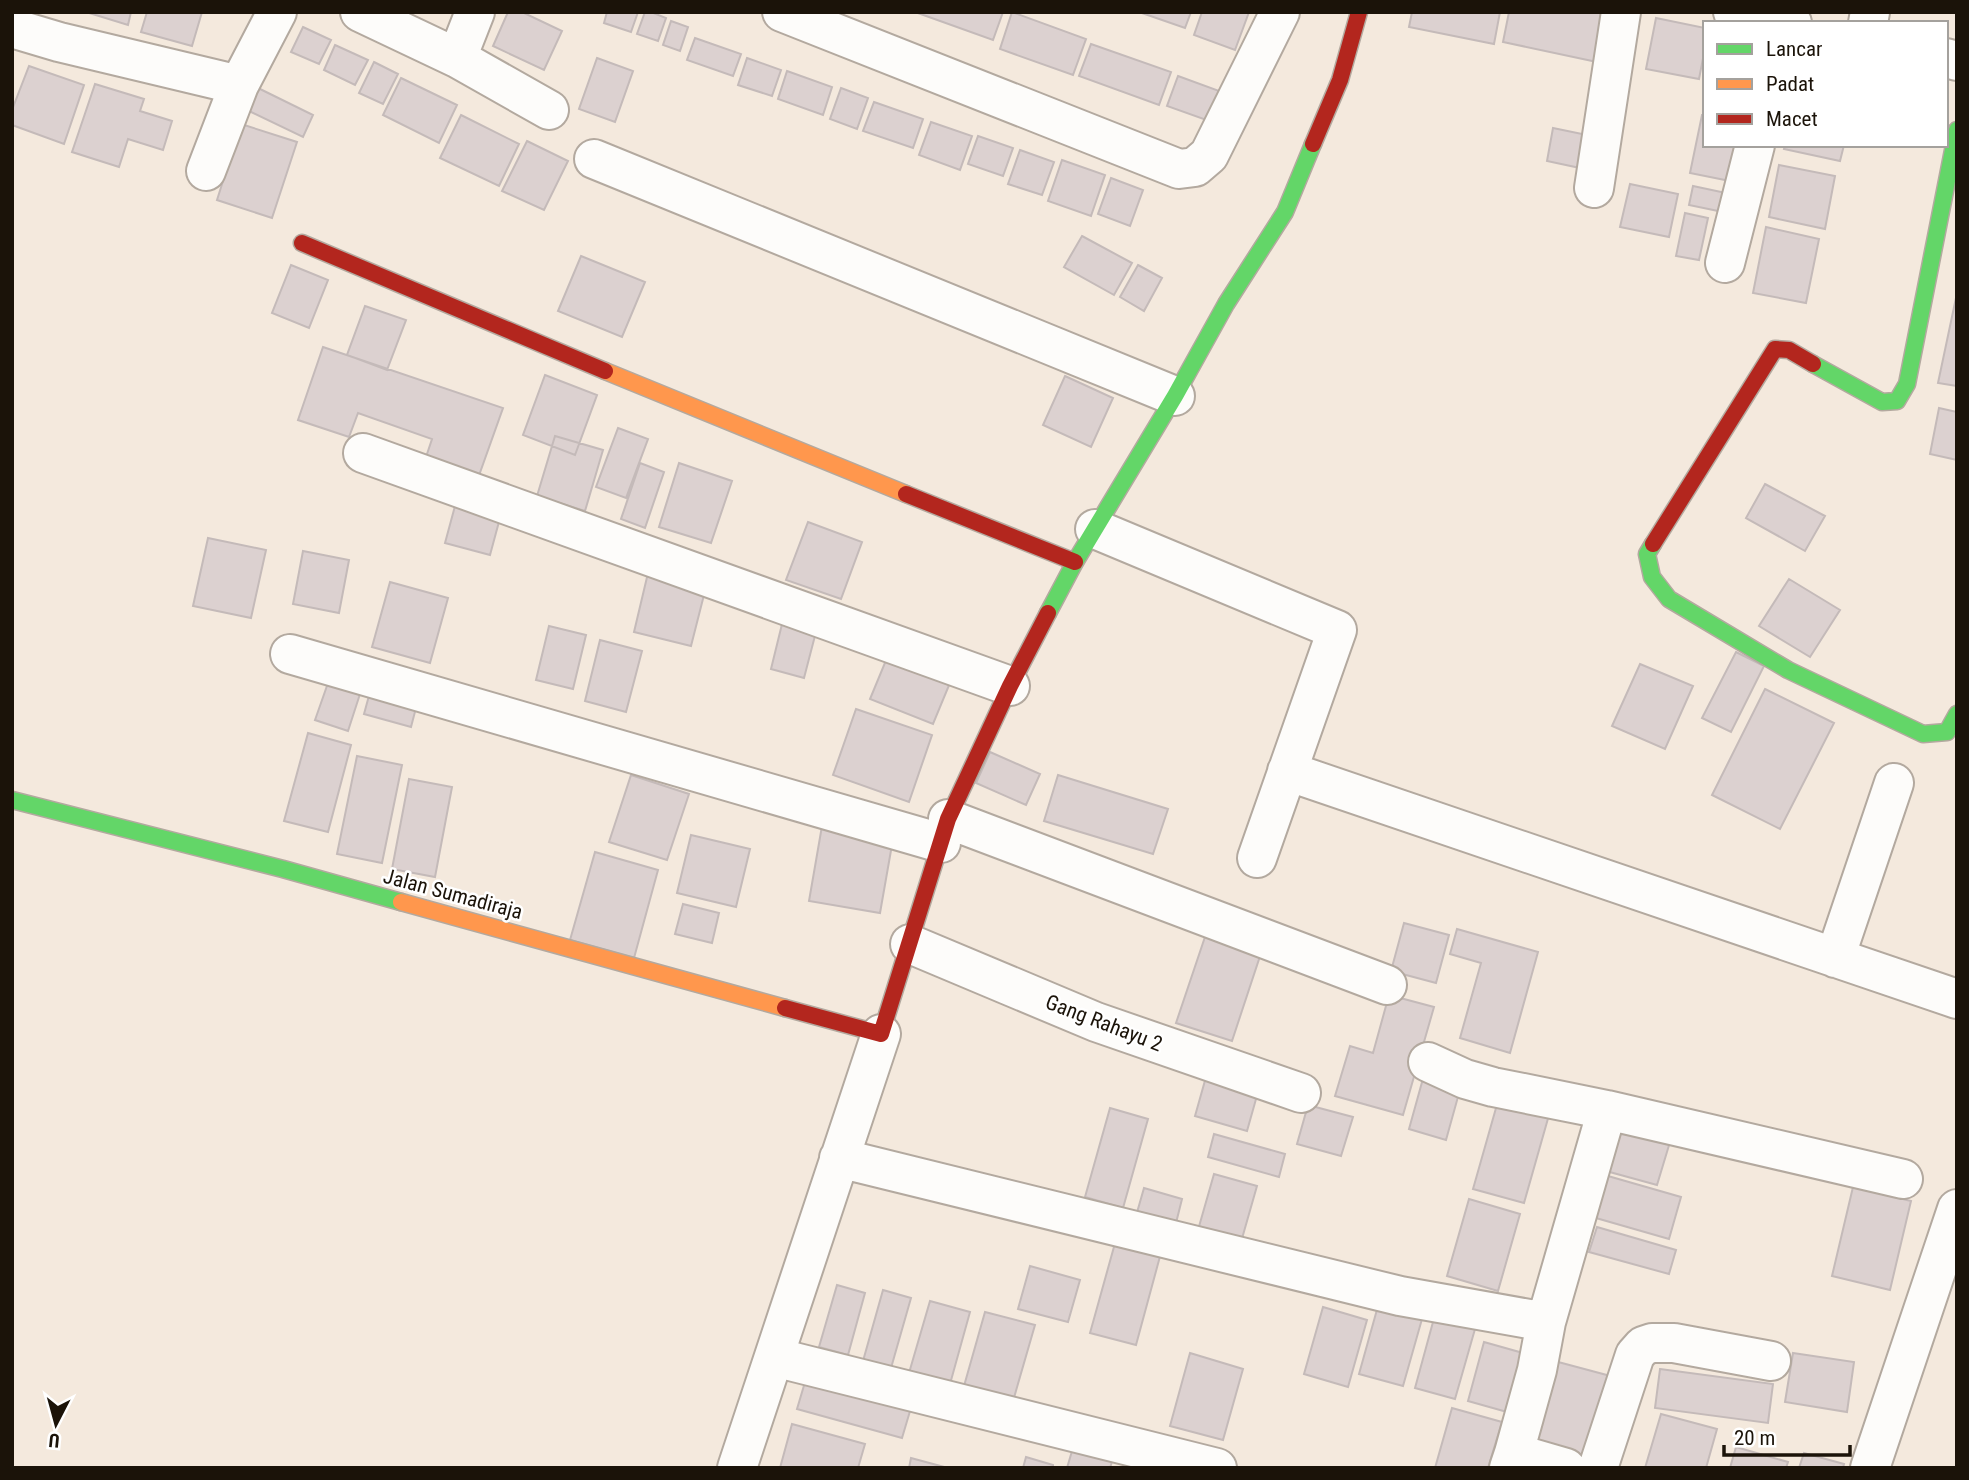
<svg xmlns="http://www.w3.org/2000/svg" width="1969" height="1480" font-family="'Roboto Condensed',sans-serif">
	<rect width="100%" height="100%" fill="#f4e9dd"/>
	<!-- building -->
	<path fill="#dcd1d0" stroke="#c4bab9" stroke-width="2" d="M86 12H131L128 25Z
		M147 12H202L192 46 141 32Z
		M508 12H522L562 31 544 70 493 46Z
		M607 12H638L631 32 604 23Z
		M645 12H651L666 18 658 41 637 34Z
		M915 12H1003L993 40Z
		M1012 12 1086 39 1073 75 1000 49Z
		M1139 12H1191L1185 28Z
		M1202 12H1249L1235 50 1194 35Z
		M1412 12H1500L1494 44 1409 27Z
		M1509 12H1596L1606 14 1597 62 1503 42Z
		M1656 18 1705 28V48L1699 79 1646 69Z
		M671 21 688 27 680 51 663 45Z
		M303 27 331 40 319 64 291 52Z
		M695 38 741 54 733 76 687 60Z
		M1091 44 1171 72 1159 105 1079 76Z
		M335 45 368 60 355 85 324 70Z
		M597 58 633 71 615 122 579 109Z
		M747 58 781 70 772 96 738 85Z
		M374 62 398 74 383 104 359 93Z
		M29 66 84 85 64 144 12 125V110Z
		M787 71 832 87 823 115 778 99Z
		M1178 76 1222 92 1212 122 1167 106Z
		M401 78 457 105 439 143 383 115Z
		M95 84 144 99 140 111 172 121 163 150 128 139 119 167 72 152Z
		M258 88 313 115 303 137 247 110Z
		M841 88 868 98 857 129 830 119Z
		M874 102 923 119 913 148 863 131Z
		M461 115 519 144 499 186 440 158Z
		M1702 115H1705V145H1742L1735 182 1690 173Z
		M931 122 972 136 960 170 919 155Z
		M241 124 297 142 272 218 217 200Z
		M1553 128 1587 135 1580 168 1547 161Z
		M978 136 1013 148 1003 176 968 164Z
		M527 141 568 161 544 210 502 191Z
		M1785 145H1844L1840 161 1784 149Z
		M1020 150 1054 162 1042 195 1008 184Z
		M1062 160 1105 175 1091 216 1048 201Z
		M1779 165 1835 176 1825 229 1769 217Z
		M1111 178 1143 190 1130 226 1098 214Z
		M1630 184 1678 194 1669 237 1620 227Z
		M1693 186 1726 193 1723 212 1689 205Z
		M1685 213 1708 218 1699 260 1676 256Z
		M1766 227 1819 239 1806 303 1753 293Z
		M1082 236 1132 263 1114 295 1064 267Z
		M581 256 645 282 622 337 558 311Z
		M291 265 328 280 309 328 272 313Z
		M1138 265 1162 278 1144 311 1120 297Z
		M1957 293V386L1938 383Z
		M365 306 406 320 387 370 347 355Z
		M323 347 503 408 477 481 424 463 432 439 358 413 349 437 298 420Z
		M545 375 597 395 575 455 523 435Z
		M1065 376 1113 398 1091 447 1043 425Z
		M1939 408 1957 412V460L1930 454Z
		M618 428 648 439 626 498 596 487Z
		M555 436 603 450 585 511 537 496Z
		M640 463 664 472 645 528 621 519Z
		M679 463 732 481 711 543 659 527Z
		M1765 484 1825 516 1805 551 1746 518Z
		M455 506 500 518 490 555 445 543Z
		M808 522 862 542 841 599 786 580Z
		M208 538 266 550 251 618 193 606Z
		M303 551 349 560 339 613 293 604Z
		M648 573 706 587 691 646 634 632Z
		M1789 579 1840 610 1810 657 1759 626Z
		M390 582 448 598 430 663 372 647Z
		M783 620 817 628 804 678 771 669Z
		M549 626 586 635 573 689 536 680Z
		M600 640 642 651 626 712 585 701Z
		M1736 652 1764 666 1731 732 1702 718Z
		M889 653 952 678 933 724 870 699Z
		M1640 664 1693 686 1665 749 1612 726Z
		M328 683 360 694 348 731 315 720Z
		M1765 689 1834 723 1780 829 1712 795Z
		M370 692 417 704 411 727 364 714Z
		M856 709 932 735 909 802 833 775Z
		M308 733 351 745 328 832 284 821Z
		M990 752 1040 774 1026 805 976 783Z
		M357 756 402 765 382 863 337 854Z
		M631 775 689 794 667 860 609 842Z
		M1058 775 1168 809 1153 854 1044 821Z
		M409 779 452 787 435 877 392 869Z
		M822 826 893 839 880 913 809 901Z
		M691 835 750 849 736 907 677 893Z
		M595 852 658 870 634 958 570 940Z
		M683 904 719 913 712 943 675 934Z
		M1404 923 1449 935 1436 983 1391 971Z
		M1208 928 1263 947 1232 1041 1176 1023Z
		M1457 929 1538 952 1510 1053 1460 1038 1481 963 1450 954Z
		M1389 995 1434 1007 1403 1115 1335 1096 1350 1046 1373 1053Z
		M1424 1075 1461 1086 1446 1140 1409 1129Z
		M1206 1077 1258 1092 1247 1131 1195 1116Z
		M1498 1101 1549 1115 1524 1203 1473 1189Z
		M1308 1105 1353 1117 1341 1156 1297 1144Z
		M1110 1108 1148 1119 1123 1208 1085 1197Z
		M1621 1117 1673 1132 1657 1185 1606 1171Z
		M1214 1134 1285 1154 1279 1177 1208 1157Z
		M1214 1174 1257 1186 1241 1242 1198 1230Z
		M1601 1174 1681 1197 1669 1239 1589 1216Z
		M1853 1187 1911 1201 1890 1290 1832 1276Z
		M1144 1188 1182 1199 1175 1227 1136 1216Z
		M1469 1199 1520 1214 1498 1291 1447 1276Z
		M1597 1227 1676 1250 1669 1274 1589 1252Z
		M1117 1236 1162 1249 1136 1345 1090 1333Z
		M1030 1266 1080 1280 1068 1322 1018 1309Z
		M837 1285 865 1293 848 1355 819 1347Z
		M883 1290 911 1298 891 1368 863 1361Z
		M930 1301 970 1312 950 1384 909 1373Z
		M1378 1306 1422 1319 1403 1386 1359 1374Z
		M1323 1307 1367 1320 1348 1387 1304 1374Z
		M1436 1311 1477 1322 1455 1399 1415 1388Z
		M985 1312 1035 1325 1011 1408 962 1393Z
		M1484 1342 1523 1353 1507 1412 1468 1401Z
		M1190 1353 1243 1369 1223 1440 1170 1426Z
		M1793 1353 1854 1362 1847 1412 1785 1402Z
		M1547 1359 1618 1378 1595 1459 1525 1440Z
		M1660 1369 1773 1384 1768 1423 1655 1408Z
		M808 1372 913 1401 902 1438 797 1409Z
		M1452 1408 1502 1422 1488 1468H1435Z
		M1661 1414 1717 1429 1706 1468H1645Z
		M792 1424 865 1444 858 1468H780Z
		M1075 1441 1115 1452 1110 1468H1067Z
		M1736 1447 1788 1462 1786 1468H1730Z
		M1804 1453 1844 1464 1843 1468H1799Z
		M1026 1457 1053 1465V1468H1023Z
		M911 1458 948 1468H909Z"/>
	<g fill="none" stroke-linecap="round" stroke-linejoin="round">
		<!-- street casing -->
		<g stroke="#b3a99f" stroke-width="42">
			<path id="street" d="M360 12 457 58 549 110
				M782 12 1179 169 1195 167 1209 155 1280 12
				M1733 12 1792 23
				M1868 23 1870 12
				M12 28 59 42 239 85
				M457 58 475 12
				M1946 58 1957 61
				M594 159 1175 396
				M206 171 239 85 277 12
				M1594 188 1621 12
				M1725 263 1755 145
				M363 453 1010 686
				M1095 529 1337 630 1257 858
				M290 654 941 843
				M1287 771 1957 999
				M948 819 1387 985
				M910 944 1096 1022 1301 1093
				M1835 958 1894 783
				M1428 1062 1465 1079 1493 1087 1607 1110
				M839 1158 1400 1296 1546 1322
				M774 1357 1217 1468
				M1514 1453 1566 1468
				M737 1468 881 1034
				M1509 1468 1514 1453 1537 1370 1546 1322 1607 1110 1903 1179
				M1598 1468 1635 1355 1643 1346 1652 1343H1674L1771 1361
				M1870 1468 1957 1209"/>
		</g>
		<!-- fast casing -->
		<g stroke="#b3a99f" stroke-width="19">
			<path id="fast" d="M1813 364 1882 402 1897 401 1907 384 1957 130
				M1653 544 1647 554 1652 577 1669 599 1788 670 1923 734 1947 732 1957 714
				M1048 613 1075 562 1175 396 1226 304 1285 212 1313 144
				M12 800 283 869 401 902"/>
		</g>
		<!-- slow casing -->
		<g stroke="#b3a99f" stroke-width="19">
			<path id="slow" d="M605 371 906 494
				M401 902 785 1008"/>
		</g>
		<!-- jam casing -->
		<g stroke="#b3a99f" stroke-width="19">
			<path id="jam" d="M1313 144 1340 80 1359 12
				M302 243 605 371
				M906 494 1075 562
				M1653 544 1775 349 1789 350 1813 364
				M785 1008 881 1034 948 819 1010 686 1048 613"/>
		</g>
		<!-- street -->
		<use href="#street" stroke="#fdfcfa" stroke-width="38"/>
		<!-- fast -->
		<use href="#fast" stroke="#63d668" stroke-width="16"/>
		<!-- slow -->
		<use href="#slow" stroke="#ff974d" stroke-width="16"/>
		<!-- jam -->
		<use href="#jam" stroke="#b3261e" stroke-width="16"/>
	</g>
	<g text-anchor="middle" dominant-baseline="central" stroke-width="5" stroke-linejoin="round" paint-order="stroke">
		<!-- street labels -->
		<g font-size="21" fill="#1b1309" stroke="#fff">
			<text transform="translate(453 894) rotate(15)">Jalan Sumadiraja</text>
			<text transform="translate(1104 1023) rotate(21)">Gang Rahayu 2</text>
		</g>
	</g>
	<!-- border -->
	<rect width="1969" height="1480" fill="none" stroke="#1b1309" stroke-width="28"/>
	<!-- legend -->
	<rect x="1703" y="21" width="245" height="126" fill="#ffffff" stroke="#a4a19d" stroke-width="2"/>
	<rect x="1717" y="44" width="35" height="10" fill="#63d668" stroke="#a4a19d" stroke-width="2"/>
	<text x="1766" y="56" font-size="21" fill="#1b1309">Lancar</text>
	<rect x="1717" y="79" width="35" height="10" fill="#ff974d" stroke="#a4a19d" stroke-width="2"/>
	<text x="1766" y="91" font-size="21" fill="#1b1309">Padat</text>
	<rect x="1717" y="114" width="35" height="10" fill="#b3261e" stroke="#a4a19d" stroke-width="2"/>
	<text x="1766" y="126" font-size="21" fill="#1b1309">Macet</text>
	<!-- north arrow -->
	<g transform="translate(56 1424) rotate(186)" stroke="#ffffff" stroke-width="5" paint-order="stroke">
	<path d="M0-5L12 26L0 18L-12 26Z" fill="#1b1309"/>
	<text y="-10" font-size="19" font-weight="bold" text-anchor="middle" fill="#1b1309">U</text>
	</g>
	<!-- scale -->
	<path d="M1724 1445v10h126v-10" fill="none" stroke="#1b1309" stroke-width="3.5"/>
	<text x="1734" y="1445" font-size="21" fill="#1b1309" stroke="#ffffff" stroke-width="5" paint-order="stroke">20 m</text>
</svg>
